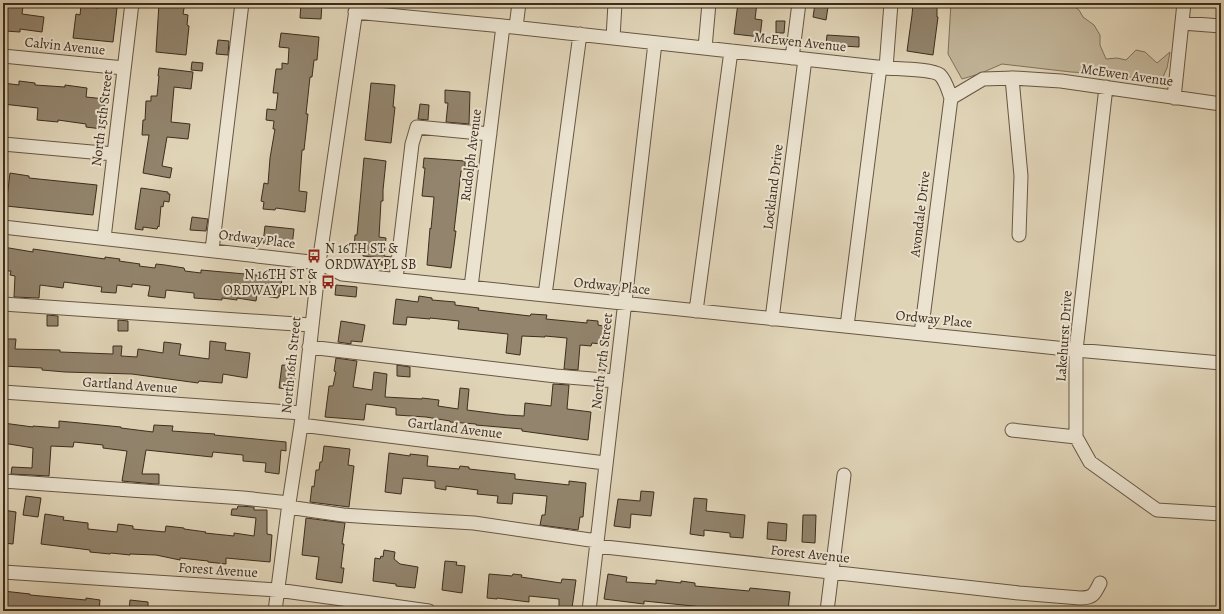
<svg xmlns="http://www.w3.org/2000/svg" width="1224" height="614" font-family="Alegreya,serif">
	<rect width="100%" height="100%" fill="#e0d4b7"/>
	<filter id="stains"><feTurbulence type="fractalNoise" baseFrequency=".005" numOctaves="4"/><feColorMatrix values="0 0 0 0 .2 0 0 0 0 .09 0 0 0 0 .02 0 0 0 .5 -.17"/></filter>
	<radialGradient id="worn" r=".72"><stop offset=".6" stop-color="#630" stop-opacity="0"/><stop offset="1" stop-color="#630" stop-opacity=".3"/></radialGradient>
	<!-- green -->
	<path fill="#c4b89d" stroke="#80725d" d="M951 3H1070L1079 10 1083 17 1094 25 1100 35V45L1106 59 1117 58 1126 60 1136 50 1145 52 1157 63 1170 52 1167 68 1162 79 1110 76 1105 72 1090 73 1071 72 1002 64 979 74 962 79 948 54Z"/>
	<!-- building -->
	<path fill="#92846d" stroke="#3d2d1d" d="M159 3H185L183 14 188 15 187 25 189 26 186 55 156 52Z
		M301 3H322L321 19 300 18Z
		M738 3H757L755 19 762 20 760 37 734 34Z
		M913 3H937V17H938L933 55 907 51 912 15Z
		M8 4 23 6 22 14 44 17 42 32 20 29V32L5 31Z
		M815 4 828 7 826 20 813 17Z
		M81 6 98 8V6L117 8 113 42 73 38 76 14 80 15Z
		M776 21H785L784 33H776Z
		M281 33 319 37 317 60H314L312 77H310L306 114H308L304 150H302L299 191 307 192 305 212 276 208 275 210 263 209 264 202 261 201 264 183 268 184 270 158 275 129H273L274 121 266 120 267 109 276 110 278 93H273L276 69H282V63L288 64 289 48 279 47Z
		M827 35 859 37V47L826 45Z
		M218 40 229 41 228 55 216 54Z
		M192 62 203 63 202 71 191 70Z
		M159 68 193 72 191 89 174 87 171 122 190 124 188 139 167 137 162 166 172 168 170 178 143 173 149 135H142L143 120H145L146 101H151V96H157L159 76H158Z
		M19 81 35 83V85L65 87V85L87 88 86 97 105 99 102 129 86 127V124L58 120V122L37 120 38 108 3 104V83L19 85Z
		M371 83 395 85 393 107H395L391 143 365 140Z
		M445 90 470 92 469 124 446 122 448 103H445Z
		M420 104 429 105 428 120 418 119Z
		M364 158 386 161 383 190V201H381L379 237 386 238 384 256 391 257 390 266 381 265 382 258 363 256V250L354 249 355 235H357Z
		M424 158 465 161V171H461L454 231H456L451 268 427 265 430 228 431 229 434 197 422 196 425 168H423Z
		M10 173 29 176V178L97 185 93 215 6 206Z
		M141 188 168 192V194H170L169 202 164 201 163 207 161 206 159 227 158 226 157 229 143 227V230L135 229Z
		M192 217 208 219 206 231 190 230Z
		M265 226 294 229 292 246 263 243Z
		M3 247 33 252V249L105 259V257L120 259 119 261 140 264 139 266 155 268 156 264 165 265 184 268 185 271 201 273V270L278 277 277 278H282L280 296H278V298L257 295 256 301 237 298V300L222 298V300L194 298V293L166 290 165 298 148 296 150 286 132 284V287L117 285 116 293 101 292 102 287 64 282 63 288 40 285 39 298 14 297 15 276 10 275 11 271H3Z
		M336 285 357 287 356 297 335 295Z
		M419 296 432 298V300L455 302V305L479 308 478 310 530 316 531 314 547 315 546 319 587 323V320L598 321V325L603 326 601 344 592 343 591 346 580 345 578 370 564 369 567 338 545 336V337L522 336 520 355 506 353 508 334 458 329 459 321 430 318V319L407 317 406 325 393 324 396 299 418 302Z
		M47 315 58 316V326H47Z
		M118 320 128 321V331H118Z
		M341 321 365 325 362 342 351 341V344L338 342Z
		M3 339H16L15 349 60 350V352L113 354V346H122L121 356 137 357 138 349 163 353 164 342 181 344 179 355 209 359 210 341 226 343 225 350 250 353 247 378 223 374 222 383 199 381 198 383 132 374 65 372 42 370V368L3 366Z
		M336 358 357 361 353 387 372 390 374 372 387 374 385 397 422 399V398L439 400 438 406 458 409 460 388 469 389 467 410 506 415 524 416 525 403 551 406 553 384 569 385 567 409 591 412 588 440 522 431V429L476 425V424L450 422V421L426 417 396 415V408L366 404 364 420 325 417 329 386H333L336 372 334 371Z
		M282 365 296 366 294 390 279 388Z
		M397 365 410 367V377L397 376Z
		M59 421 121 427V428L153 432 154 425 173 426 172 431 215 434 214 435 286 442V451L281 450 279 474 265 472 266 463 243 461V455L213 452 212 457 146 450 142 474H159V484H155L122 481 127 451 103 448V445L74 442 73 447 51 446 49 476 11 474 12 467 32 468 33 448 3 443V423L33 427V426L59 428Z
		M324 446 350 449 348 465 354 466 349 507 310 502 312 486 314 487 316 470H319L320 462H322Z
		M389 453 410 456V454L428 456 427 466 459 469 460 466 469 467V469L515 474V479L569 485V481L586 483 583 517H580L578 530 540 525 542 515H545L547 496 513 493 512 504 497 503 498 496 477 494 478 490 446 486V490L435 488V481L403 478 401 494 385 492Z
		M641 491 654 492 651 516 631 514 630 528 614 526 618 499 640 501Z
		M26 496 41 498 38 517 23 515Z
		M694 498 707 499 706 511 745 515 743 538 730 537V533L704 530V536L690 534Z
		M238 506 254 507V510H267V534L272 535 270 562 226 558V564L208 562V561L180 558V560L156 555 130 554V555L111 553 110 554 90 552V550L41 544 45 514 64 517 63 520 88 523V529L117 532 118 524 133 526V529L165 532 166 526 184 528V529L206 532 205 533 234 536V533L254 536 256 518 231 515 232 509H237Z
		M3 510 16 512 13 544 3 543Z
		M803 515H816L815 543 802 542Z
		M306 518 345 523 342 544H344L341 568H344L342 583 316 579 319 557 302 555Z
		M768 522 787 524 786 541 767 539Z
		M384 550 395 552 394 559 400 564 418 567 415 588 396 586V584L373 581 375 558 380 559 381 556 383 557Z
		M445 561 457 562 456 565 465 566 462 593 442 590Z
		M489 574 512 576 513 574 522 575 521 577 561 583 562 579 576 580 572 608 559 607V599L529 596V602L497 598V599L487 598Z
		M608 574 627 577 626 582 656 584V580L681 583V581L695 583V586L749 591 750 588 790 592 788 611H703V607L644 601V604L604 599Z
		M3 591 30 594V595L86 600V598L100 600 99 611H3Z
		M130 600 148 602V611H129Z"/>
	<g fill="none" stroke-linecap="round" stroke-linejoin="round">
		<!-- minor casing -->
		<g stroke="#665744" stroke-width="15">
			<path id="minor" d="M355 12 503 26 886 68C897 69 932 69 940 75 946 81 948 90 951 98L983 79 1014 78 1061 81 1221 104
				M1182 23 1221 26
				M516 27 519 3
				M613 38 615 3
				M705 48 709 3
				M3 56 124 68
				M792 58 799 3
				M886 68 891 3
				M1012 78 1021 176 1019 235
				M1106 87 1076 350V437L1090 462 1157 510 1221 514
				M1174 98 1184 3
				M3 144 114 154
				M3 227 319 263 342 274 1076 350 1221 363
				M104 238 132 3
				M212 250 242 3
				M396 279 412 144 417 127 490 134
				M471 287 503 26
				M545 295 580 34
				M3 304 311 325
				M696 311 731 51
				M772 319 805 59
				M847 326 880 67
				M921 334 951 98
				M309 347 556 376 616 381
				M3 392 302 413
				M301 425 605 463
				M1012 430 1076 437
				M3 481 243 498 289 503
				M288 507 343 515 372 517 474 523 597 541
				M596 546 1019 593 1080 598C1093 598 1094 595 1100 583
				M3 572 277 590 429 611
				M275 611 289 503 301 425 319 263 357 3
				M589 611 655 43
				M827 611 844 475"/>
		</g>
		<!-- minor -->
		<use href="#minor" stroke="#ebe3d0" stroke-width="13"/>
	</g>
	<!-- icons -->
	<defs>
		<g id="bus-bare" transform="scale(1.08)"><path d="M-5-6H5V4H4V6H2V4H-2V6H-4V4H-5ZM-3.5-4V0h7V-4ZM-3.5 1.2v1.5H-2V1.2ZM2 1.2v1.5H3.5V1.2Z" fill="#8f2418" stroke="#ebe3d0" stroke-width="2.5" paint-order="stroke"/></g>
	</defs>
	<g fill-rule="evenodd">
		<use href="#bus-bare" x="314" y="256"/>
		<use href="#bus-bare" x="328" y="282"/>
	</g>
	<g text-anchor="middle" dominant-baseline="central" stroke-width="4" stroke-linejoin="round" paint-order="stroke">
		<!-- street labels -->
		<g font-size="14" fill="#3d2d1d" stroke="#ebe3d0">
			<text transform="translate(800 42) rotate(6)">McEwen Avenue</text>
			<text transform="translate(65 46) rotate(6)">Calvin Avenue</text>
			<text transform="translate(1127 75) rotate(8)">McEwen Avenue</text>
			<text transform="translate(102 118) rotate(-83)">North 15th Street</text>
			<text transform="translate(471 155) rotate(-83)">Rudolph Avenue</text>
			<text transform="translate(773 187) rotate(-83)">Lockland Drive</text>
			<text transform="translate(920 214) rotate(-83)">Avondale Drive</text>
			<text transform="translate(257 239) rotate(7)">Ordway Place</text>
			<text transform="translate(612 286) rotate(6)">Ordway Place</text>
			<text transform="translate(934 319) rotate(6)">Ordway Place</text>
			<text transform="translate(1064 336) rotate(-86)">Lakehurst Drive</text>
			<text transform="translate(602 361) rotate(-83)">North 17th Street</text>
			<text transform="translate(291 365) rotate(-84)">North 16th Street</text>
			<text transform="translate(130 385) rotate(4)">Gartland Avenue</text>
			<text transform="translate(455 428) rotate(7)">Gartland Avenue</text>
			<text transform="translate(810 554) rotate(6)">Forest Avenue</text>
			<text transform="translate(218 570) rotate(4)">Forest Avenue</text>
		</g>
		<!-- poi labels -->
		<g font-size="14" fill="#3d2d1d" stroke="#ebe3d0" text-anchor="start">
			<text x="325" y="248">N 16TH ST &amp;<tspan x="325" dy="16">ORDWAY PL SB</tspan></text>
			<text x="317" y="274" text-anchor="end">N 16TH ST &amp;<tspan x="317" dy="16">ORDWAY PL NB</tspan></text>
		</g>
	</g>
	<!-- margin -->
	<rect width="1224" height="614" fill="none" stroke="#e0d4b7" stroke-width="16"/>
	<rect x="4" y="4" width="1216" height="606" fill="none" stroke="#3d2d1d" stroke-width="2"/>
	<rect x="8" y="8" width="1208" height="598" fill="none" stroke="#3d2d1d"/>
	<rect width="100%" height="100%" filter="url(#stains)"/>
	<rect width="100%" height="100%" fill="url(#worn)"/>
</svg>
